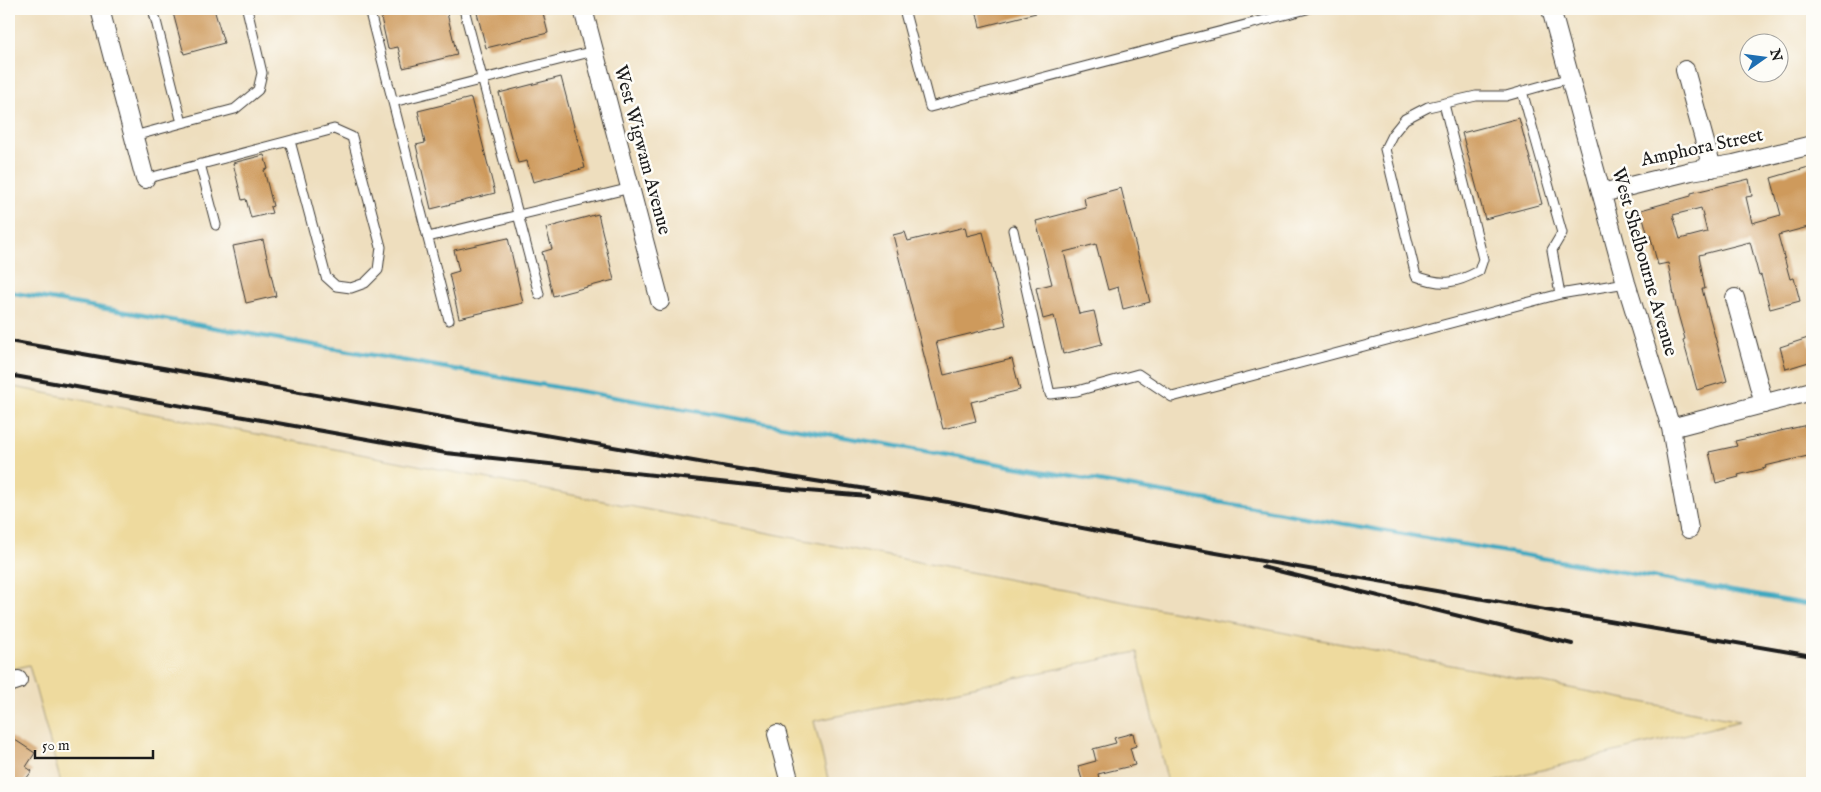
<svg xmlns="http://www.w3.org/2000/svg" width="1821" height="792" font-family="'IM FELL English',serif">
	<rect width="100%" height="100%" fill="#fdfcf7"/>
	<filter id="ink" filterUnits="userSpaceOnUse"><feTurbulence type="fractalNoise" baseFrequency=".02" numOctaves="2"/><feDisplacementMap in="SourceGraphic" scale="10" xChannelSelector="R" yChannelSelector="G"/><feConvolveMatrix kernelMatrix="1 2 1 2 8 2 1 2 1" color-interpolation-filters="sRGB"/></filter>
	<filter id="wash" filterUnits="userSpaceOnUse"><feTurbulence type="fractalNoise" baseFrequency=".0096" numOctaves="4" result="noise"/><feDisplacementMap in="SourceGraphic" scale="20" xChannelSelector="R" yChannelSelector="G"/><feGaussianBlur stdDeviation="1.12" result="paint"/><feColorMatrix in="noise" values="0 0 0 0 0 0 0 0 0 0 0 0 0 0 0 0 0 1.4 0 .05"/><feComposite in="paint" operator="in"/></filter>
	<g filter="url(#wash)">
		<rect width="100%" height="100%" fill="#eedebe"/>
		<!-- sand -->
		<path fill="#eeda9e" stroke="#857b5d" d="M9 386 1740 721 1489 783H1168L1137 652 814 721 829 783H61L29 665 9 670Z"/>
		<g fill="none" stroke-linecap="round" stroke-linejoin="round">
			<!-- stream -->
			<path stroke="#40a8c0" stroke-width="4.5" d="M9 292 1812 605"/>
		</g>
		<g id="blocks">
			<!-- building -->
			<path fill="#ce9a5b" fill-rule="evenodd" d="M172 9H214L224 43 184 54Z
				M379 9H446L457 55 403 68 398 47 388 49Z
				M476 9H542L548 33 486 48Z
				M976 9H1036V13L980 27Z
				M561 77 585 168 533 182 527 161 518 163 499 93Z
				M471 98 495 193 431 209 416 145 425 143 418 111Z
				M1519 118 1542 204 1485 219 1462 133Z
				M264 155 268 169 264 170 273 206 270 207 272 213 251 218 246 199 242 200 233 163Z
				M1812 166V226L1778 235 1790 279 1794 278 1800 301 1770 309 1761 275 1759 276 1750 242 1699 255 1705 289H1702L1727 381 1697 390 1683 340 1685 339 1676 307 1668 263 1658 265 1650 235 1648 236 1641 210 1691 196V193L1749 179 1752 196 1746 197 1752 223 1781 215 1771 178ZM1701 208 1707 232 1680 239 1673 215Z
				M1121 188 1150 302 1123 309 1118 287 1108 290 1096 244 1064 252 1079 314 1094 311 1102 344 1063 354 1054 316 1043 319 1036 288 1052 284 1036 221 1086 208 1084 198Z
				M598 214 614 280 553 296 542 252 552 249 546 228Z
				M965 227 967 236 983 232 1006 325 936 342 944 375 1012 359 1020 390 971 402 976 421 943 429 893 235 905 232 908 241Z
				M508 238 523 303 459 318 449 274 459 271 454 250Z
				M263 240 276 296 246 303 233 246Z
				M1808 338 1812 353V361L1786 369 1780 347Z
				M1812 424V455L1765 466 1766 468 1738 475 1739 477 1716 483 1709 452 1737 446 1735 441Z
				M1133 733 1136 746 1130 748 1135 765 1098 774 1100 783H1083L1078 766 1096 761 1093 749 1116 743 1114 738Z
				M9 736 35 753 26 767 32 771 23 783H9Z"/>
		</g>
	</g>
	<g filter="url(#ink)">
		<use href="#blocks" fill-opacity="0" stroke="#3c3934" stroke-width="1"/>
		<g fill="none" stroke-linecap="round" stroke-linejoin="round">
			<!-- lane casing -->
			<g stroke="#3c3934" stroke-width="11">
				<path id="lane" d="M369 9 449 320
					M464 9 539 294
					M904 9 930 107 1307 9
					M1522 91 1562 233 1552 250 1560 294 1626 283
					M393 102 594 51
					M1444 104 1483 259 1479 271C1455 284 1442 286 1416 276L1385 149 1392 135 1405 119 1428 107 1476 96H1506L1570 78
					M182 123 235 109 258 90 262 73 247 9
					M134 136 182 123 153 9
					M200 164 216 225
					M145 179 334 129 352 137 381 247 378 270 365 283 351 288 336 286 326 277 290 141
					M1013 230 1050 394 1077 391 1138 374 1172 397 1560 294
					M428 237 631 188"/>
			</g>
			<!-- street casing -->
			<g stroke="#3c3934" stroke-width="20">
				<path id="street" d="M100 9 145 179
					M583 9 660 301
					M1551 9 1626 283 1671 428 1689 529
					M1685 70 1712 168
					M1602 193 1691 171 1734 164 1812 145
					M1735 298 1764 404
					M1671 428 1812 391
					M9 683 18 680
					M777 734 790 783"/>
			</g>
			<!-- lane -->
			<use href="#lane" stroke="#fff" stroke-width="9"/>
			<!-- street -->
			<use href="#street" stroke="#fff" stroke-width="18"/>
			<!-- rail -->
			<path stroke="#1c1c1c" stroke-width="4" d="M9 341 733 468 948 502 1170 545 1812 656
				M9 375 446 453 795 490 868 496
				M1262 567 1572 644"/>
		</g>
	</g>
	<g text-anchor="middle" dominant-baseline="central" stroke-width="5" stroke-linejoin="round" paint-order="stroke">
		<!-- street labels -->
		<g font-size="19" fill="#1c1c1c" stroke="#fdfcf7">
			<text transform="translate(1702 148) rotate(-12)">Amphora Street</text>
			<text transform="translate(642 150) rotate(75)">West Wigwam Avenue</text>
			<text transform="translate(1644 262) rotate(74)">West Shelbourne Avenue</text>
		</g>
	</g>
	<!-- margin -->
	<rect width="1821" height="792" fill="none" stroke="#fdfcf7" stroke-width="30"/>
	<!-- north arrow -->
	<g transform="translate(1764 58) rotate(76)"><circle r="24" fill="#fdfcf7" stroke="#a3a29f"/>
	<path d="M0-4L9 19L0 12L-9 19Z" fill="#1f6fb2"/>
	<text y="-8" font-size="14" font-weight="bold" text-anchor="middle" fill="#1c1c1c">N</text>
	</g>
	<!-- scale -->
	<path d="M35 750v8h118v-8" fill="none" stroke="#1c1c1c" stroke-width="2.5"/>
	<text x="42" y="750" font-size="15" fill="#1c1c1c" stroke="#fdfcf7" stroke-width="4" paint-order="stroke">50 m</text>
</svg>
